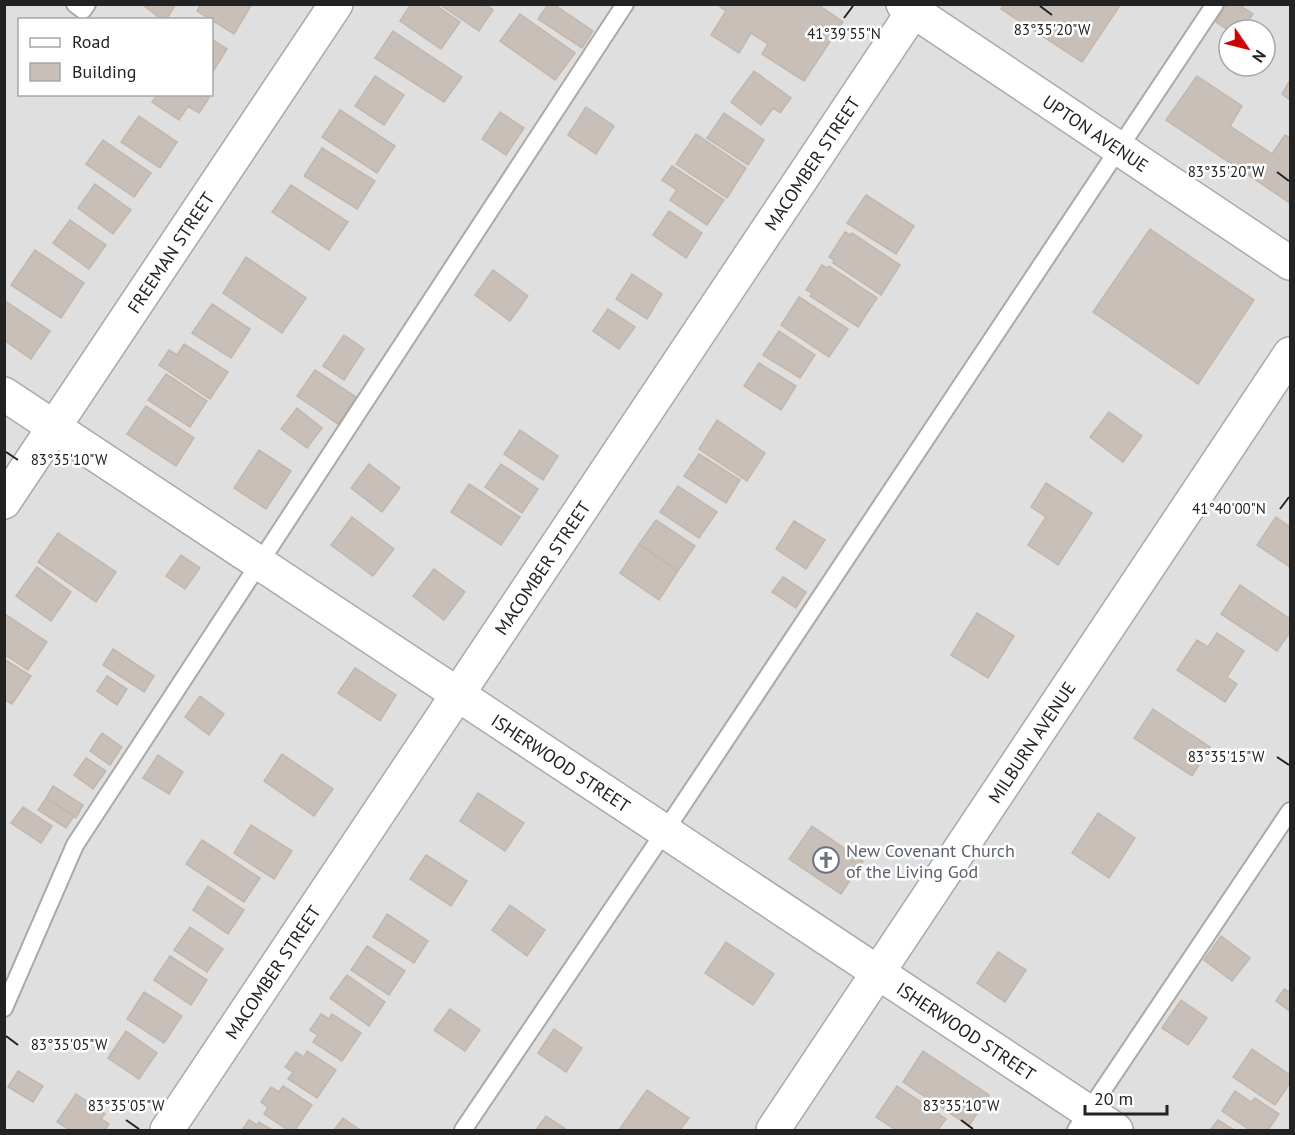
<svg xmlns="http://www.w3.org/2000/svg" width="1295" height="1135" font-family="'PT Sans',sans-serif">
	<rect width="100%" height="100%" fill="#f2efe9"/>
	<!-- residential -->
	<path fill="#e0dfdf" fill-rule="evenodd" d="M5 5H1290V1130H5ZM20 20H212V94H20ZM1229 30H1265V66H1229Z"/>
	<!-- building -->
	<path fill="#c7bfb8" stroke="#c4b6ab" stroke-width="1.5" d="M142 4H176L166 20H162Z
		M201 4H252L234 34 197 11Z
		M411 4H434L460 22 441 49 400 21Z
		M439 4H485L493 10 479 31Z
		M548 4H553L593 31 582 48 538 19Z
		M716 4H817L843 22 804 81 762 54 768 44 751 33 739 53 711 35 726 11Z
		M1004 4H1121L1082 62 1001 9Z
		M1227 4H1238L1253 14 1242 30 1229 31 1216 22Z
		M520 14 575 53 555 80 500 41Z
		M393 31 462 77 444 102 375 58Z
		M212 39 227 49 212 73Z
		M754 71 791 98 780 113 773 108 761 125 731 102Z
		M375 76 404 95 384 125 355 106Z
		M1197 76 1242 106 1230 126 1272 154 1285 135 1290 138V203L1166 120Z
		M1290 80V100L1282 94Z
		M158 94H205L209 98 199 113 188 106 179 120 152 102Z
		M586 107 614 126 596 154 568 135Z
		M340 110 395 146 377 173 322 137Z
		M500 112 524 128 506 155 482 139Z
		M724 113 764 140 748 165 707 138Z
		M139 116 177 142 160 168 121 142Z
		M696 134 746 168 727 198 676 164Z
		M103 140 151 173 134 197 86 164Z
		M322 148 375 181 357 209 304 176Z
		M672 166 724 200 707 225 670 200 677 190 662 180Z
		M95 184 131 210 113 234 78 208Z
		M291 185 348 222 329 250 272 212Z
		M866 195 914 226 896 254 847 223Z
		M669 211 702 233 686 258 653 235Z
		M70 220 106 245 89 269 53 243Z
		M1150 229 1254 300 1198 384 1093 312Z
		M845 232 850 235 852 233 900 265 881 295 833 263 834 260 829 257Z
		M35 250 84 283 61 318 11 285Z
		M246 257 306 298 282 333 223 293Z
		M822 265 827 268 829 266 877 298 858 327 810 296 812 293 806 290Z
		M493 270 528 296 510 321 475 295Z
		M632 274 662 294 647 319 616 299Z
		M799 297 848 329 829 357 781 325Z
		M4 300 50 331 31 359 4 340Z
		M212 304 250 329 231 358 192 333Z
		M608 309 635 327 619 349 593 331Z
		M779 331 815 355 800 378 763 355Z
		M344 335 364 349 344 380 323 366Z
		M184 344 228 372 210 399 159 365 169 350 177 355Z
		M759 363 796 386 781 410 744 386Z
		M315 370 356 397 338 424 297 396Z
		M166 374 207 401 190 427 148 400Z
		M146 406 194 438 176 466 127 434Z
		M297 408 322 428 307 448 281 429Z
		M1109 412 1142 436 1123 462 1090 437Z
		M717 420 765 453 747 481 699 449Z
		M520 430 558 456 543 480 504 454Z
		M259 450 291 471 266 509 234 488Z
		M699 454 740 480 726 503 684 476Z
		M369 464 400 488 382 512 351 488Z
		M501 464 538 489 522 513 485 487Z
		M1046 483 1092 513 1058 565 1028 545 1046 517 1031 507Z
		M469 484 520 517 501 545 451 512Z
		M678 486 717 512 699 538 660 512Z
		M352 517 394 549 373 576 331 545Z
		M1276 517 1290 527V567L1257 545Z
		M656 520 695 546 678 571 639 544Z
		M794 521 825 540 806 569 776 549Z
		M58 533 116 572 96 602 38 562Z
		M639 544 678 571 659 600 620 573Z
		M181 555 200 568 185 589 166 576Z
		M37 567 71 592 51 621 16 596Z
		M434 569 465 592 444 620 413 596Z
		M783 577 806 592 796 608 772 592Z
		M1240 585 1290 619V632L1277 651 1221 614Z
		M977 613 1014 636 988 678 951 655Z
		M5 614 47 642 28 670 4 654Z
		M1217 633 1244 651 1227 677 1237 684 1225 702 1177 670 1197 640 1208 647Z
		M113 649 154 676 144 692 103 665Z
		M4 659 31 676 12 704 4 699Z
		M355 668 396 695 380 721 338 693Z
		M107 676 127 689 117 705 97 691Z
		M200 696 224 714 209 735 185 717Z
		M1153 709 1210 747 1192 776 1134 738Z
		M102 733 122 747 110 765 90 751Z
		M282 754 333 789 314 816 264 781Z
		M158 755 183 772 169 794 143 778Z
		M86 758 106 771 93 789 74 775Z
		M53 786 83 805 76 818 46 798Z
		M478 793 524 823 505 851 460 821Z
		M46 798 74 816 66 828 38 810Z
		M23 807 52 826 41 843 11 823Z
		M1098 813 1135 838 1109 878 1072 853Z
		M251 825 292 851 274 879 234 853Z
		M812 826 863 861 841 894 789 859Z
		M202 840 260 878 244 902 186 864Z
		M426 855 467 881 451 906 410 879Z
		M208 886 244 910 228 934 193 910Z
		M510 905 545 930 527 956 492 930Z
		M387 914 428 941 414 963 373 937Z
		M190 927 223 949 207 972 174 950Z
		M1221 936 1250 958 1232 981 1204 960Z
		M726 942 774 974 753 1005 705 973Z
		M367 946 405 971 389 995 351 970Z
		M998 952 1026 970 1005 1002 977 983Z
		M170 956 207 980 191 1005 154 980Z
		M347 975 385 1002 369 1026 330 998Z
		M1284 989 1289 992 1290 990V1011L1276 1001Z
		M144 992 182 1016 164 1043 127 1019Z
		M1181 1000 1207 1018 1188 1045 1162 1028Z
		M450 1009 480 1030 465 1051 434 1030Z
		M321 1014 329 1019 332 1014 361 1033 342 1061 313 1042 318 1035 310 1030Z
		M554 1029 582 1048 566 1072 538 1053Z
		M126 1031 157 1053 139 1079 108 1058Z
		M1252 1049 1290 1075V1083L1275 1105 1233 1077Z
		M307 1051 336 1070 317 1098 288 1079 293 1072 285 1067 296 1052 304 1057Z
		M923 1051 989 1095 969 1126 903 1082Z
		M18 1071 43 1086 33 1102 8 1087Z
		M283 1086 312 1105 295 1130H288L264 1114 268 1107 261 1102 271 1087 279 1092Z
		M897 1086 946 1119 938 1130H896L876 1117Z
		M647 1090 689 1118 680 1130H619Z
		M1235 1091 1251 1102 1255 1098 1279 1114 1268 1130H1250L1222 1111Z
		M76 1094 105 1114 101 1119 109 1124 105 1130H70L57 1122Z
		M546 1116 567 1130H536Z
		M343 1118 360 1130H334Z
		M249 1120 257 1125 259 1122 272 1130H242Z
		M1218 1120 1234 1130H1210Z"/>
	<g fill="none" stroke-linecap="round" stroke-linejoin="round">
		<!-- service casing -->
		<g stroke="#a9a9a9" stroke-width="20">
			<path id="service" d="M75 4 83 10 87 4
				M4 1008 75 845 625 4
				M463 1130 665 831 1215 4
				M1076 1130 1290 811"/>
		</g>
		<!-- minor casing -->
		<g stroke="#a9a9a9" stroke-width="36">
			<g id="minor">
				<path id="s1" d="M4 394 1116 1130"/>
				<path id="s2" d="M4 502 336 4"/>
				<path id="s3" d="M167 1130 918 4"/>
				<path id="s4" d="M773 1130 1290 354"/>
			</g>
		</g>
		<!-- tertiary casing -->
		<g stroke="#a9a9a9" stroke-width="36">
			<g id="tertiary">
				<path id="s5" d="M903 4 1290 263"/>
			</g>
		</g>
		<!-- service -->
		<use href="#service" stroke="#fff" stroke-width="16"/>
		<!-- minor -->
		<use href="#minor" stroke="#fff" stroke-width="33"/>
		<!-- tertiary -->
		<use href="#tertiary" stroke="#fff" stroke-width="33"/>
	</g>
	<!-- ticks -->
	<path fill="none" stroke="#222" stroke-width="2" d="M1040 6 1052 15M844 18 853 6M1277 172 1289 181M6 452 18 460M1280 509 1289 497M1277 757 1289 765M6 1036 18 1045M126 1120 139 1129M961 1120 973 1129"/>
	<!-- icons -->
	<defs>
		<g id="church-ring" transform="scale(1.35)"><circle r="9.5" fill="#fff" stroke="#6b7280" stroke-width="1.5"/><path d="M-1.2-6h2.4v3.5h3.3v2.4h-3.3V6h-2.4V-.1h-3.3v-2.4h3.3Z" fill="#6b7280"/></g>
	</defs>
	<g fill-rule="evenodd">
		<use href="#church-ring" x="826" y="860"/>
	</g>
	<g text-anchor="middle" dominant-baseline="central" stroke-width="5" stroke-linejoin="round" paint-order="stroke">
		<!-- street labels -->
		<g font-size="18" fill="#222" stroke="#fff">
			<text stroke="none"><textPath href="#s5" startOffset="232">UPTON AVENUE</textPath></text>
			<text stroke="none"><textPath href="#s3" startOffset="1162">MACOMBER STREET</textPath></text>
			<text stroke="none"><textPath href="#s2" startOffset="300">FREEMAN STREET</textPath></text>
			<text stroke="none"><textPath href="#s3" startOffset="676">MACOMBER STREET</textPath></text>
			<text stroke="none"><textPath href="#s4" startOffset="466">MILBURN AVENUE</textPath></text>
			<text stroke="none"><textPath href="#s1" startOffset="668">ISHERWOOD STREET</textPath></text>
			<text stroke="none"><textPath href="#s3" startOffset="190">MACOMBER STREET</textPath></text>
			<text stroke="none"><textPath href="#s1" startOffset="1154">ISHERWOOD STREET</textPath></text>
		</g>
		<!-- worship labels -->
		<g font-size="18" fill="#5b616d" stroke="#fff" text-anchor="start">
			<text x="846" y="850">New Covenant Church<tspan x="846" dy="21">of the Living God</tspan></text>
		</g>
	</g>
	<g font-size="15" text-anchor="middle" fill="#222" stroke="#fff" stroke-width="5" stroke-linejoin="round" paint-order="stroke">
		<text x="1052" y="35">83°35'20"W</text>
		<text x="844" y="39">41°39'55"N</text>
		<text x="1226" y="177">83°35'20"W</text>
		<text x="69" y="465">83°35'10"W</text>
		<text x="1229" y="514">41°40'00"N</text>
		<text x="1226" y="762">83°35'15"W</text>
		<text x="69" y="1050">83°35'05"W</text>
		<text x="126" y="1111">83°35'05"W</text>
		<text x="961" y="1111">83°35'10"W</text>
	</g>
	<!-- border -->
	<rect width="1295" height="1135" fill="none" stroke="#222222" stroke-width="12"/>
	<!-- legend -->
	<rect x="18" y="18" width="195" height="78" fill="#ffffff" stroke="#a7a7a7" stroke-width="1.5"/>
	<rect x="30" y="38" width="30" height="9" fill="#ffffff" stroke="#a7a7a7" stroke-width="1.5"/>
	<text x="72" y="48" font-size="18" fill="#222222">Road</text>
	<rect x="30" y="63" width="30" height="18" fill="#c7bfb8" stroke="#a7a7a7" stroke-width="1.5"/>
	<text x="72" y="78" font-size="18" fill="#222222">Building</text>
	<!-- north arrow -->
	<g transform="translate(1247 48) rotate(125)"><circle r="28" fill="#ffffff" stroke="#a7a7a7" stroke-width="1.5"/>
	<path d="M0-4.5L10 22L0 15L-10 22Z" fill="#d40000"/>
	<text y="-9" font-size="16" font-weight="bold" text-anchor="middle" fill="#222222">N</text>
	</g>
	<!-- scale -->
	<path d="M1085 1105v9h82v-9" fill="none" stroke="#222222" stroke-width="3"/>
	<text x="1094" y="1105" font-size="18" fill="#222222" stroke="#ffffff" stroke-width="4.5" paint-order="stroke">20 m</text>
</svg>
